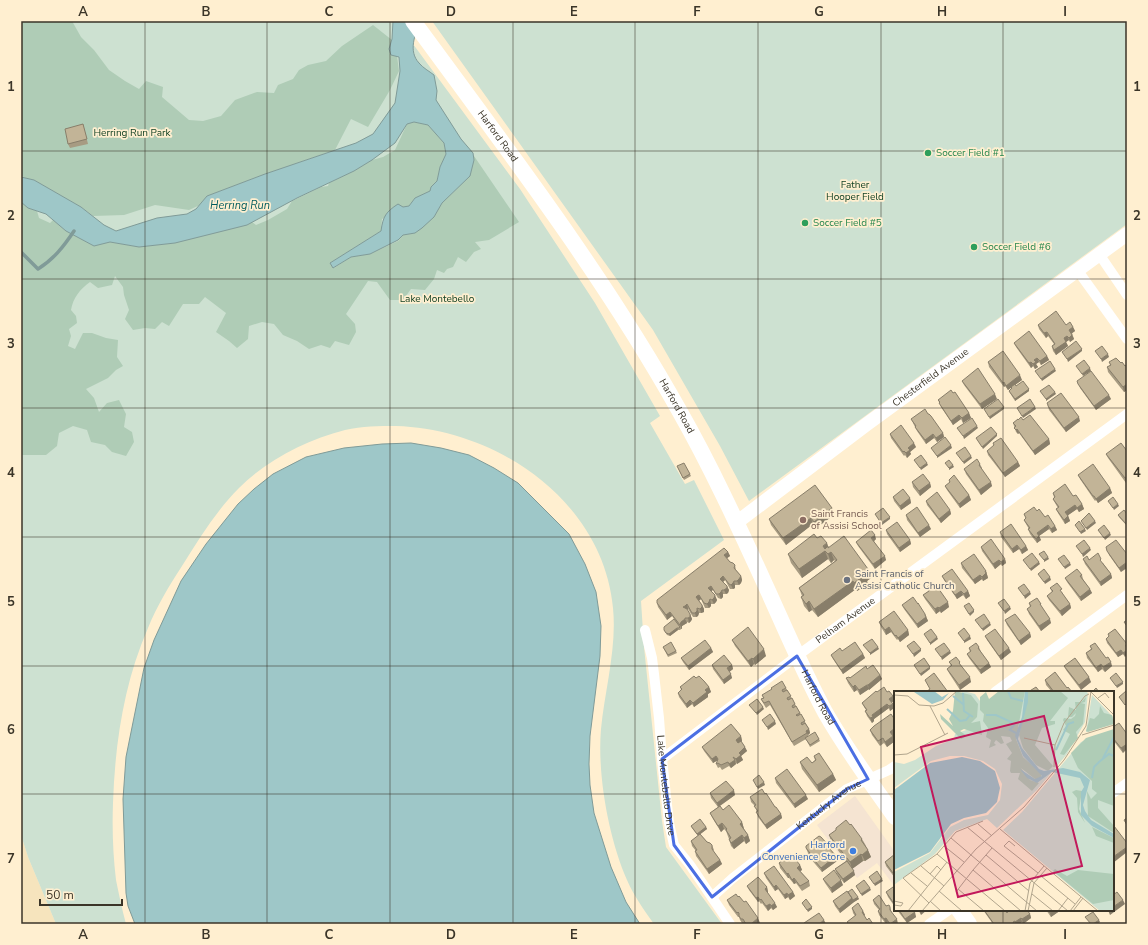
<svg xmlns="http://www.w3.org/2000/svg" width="1148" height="945" font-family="'Nunito Sans',sans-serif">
	<rect width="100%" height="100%" fill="#ffefd0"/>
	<!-- commercial -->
	<path fill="#f5e4d2" d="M855 796 895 852V887L877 863 857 878 817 825Z"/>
	<!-- built -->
	<path fill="#f6e4bd" d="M21 835 28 857 56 924H21Z"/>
	<!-- green -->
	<path fill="#cde1d1" d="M21 21H396L520 189 595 303 660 416 650 423 685 484 694 480 724 540 641 601 644 647 662 821 666 847 722 924H654C644 910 634 896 627 880 609 839 597 775 601 729 605 689 617 648 613 608 603 501 497 429 396 426 379 426 362 426 345 430 306 440 267 460 239 488 216 511 199 539 182 566 169 586 157 606 148 628 124 683 115 743 113 803 112 829 113 855 116 880 119 895 122 909 126 924H56L28 857 21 835Z
		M432 21H1127V224L749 501 720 446 653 330Z"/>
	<!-- forest -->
	<path fill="#afccb6" d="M21 21H72L81 37 94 50 109 70 125 81 139 89 146 81 163 87 162 97 189 120 203 121 221 116 235 100 257 92 274 93 278 85 293 79 299 70 308 65 326 61 342 46 373 25 392 40 389 49 391 55 397 56 399 71 390 90 368 127 351 119 335 150 265 174 207 196 200 205 189 210 155 205 124 215 93 216 81 207 34 180 25 178 21 175Z
		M414 122 428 125 444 143 446 154 440 167 437 181 431 187 430 191 415 198 409 206 403 207 382 219 381 231 330 263 334 268 351 257 370 254 398 241 403 235 415 233 434 217 442 203 470 176 474 160V156L519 222 489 240 475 242 481 249 474 252 466 262 458 257 453 267 447 269 444 273 437 270 434 279 425 290 411 289 403 300H390L377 282 368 281 346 314 355 324 356 332 349 345 335 341 330 348 321 345 309 349 297 341 283 335 274 324 262 322 249 326 248 339 237 348 229 341 216 332 226 313 205 297 199 304H183L169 326 162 322 155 329 145 328 133 330 125 319 129 310 124 295 123 287 115 276 112 285 98 288 90 282C80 289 73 298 71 310L76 316 77 323 69 329 71 336 68 346 75 349 83 333H92L106 338 118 340 117 357 123 366 116 370 108 378 86 389 94 398 99 412 107 403 119 400 126 414 124 427 132 432 134 442 126 456 112 452 105 445 91 442 87 430 73 426 59 433 57 446 46 455H21V202L28 208 37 211 39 218 50 223 53 220 66 231 94 246 110 242 139 247 175 243 247 225 252 222 256 225 268 220 287 209 292 201 321 187 328 186 329 183 354 171 372 160 383 157 395 150 407 124Z"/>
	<!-- water -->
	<path fill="#9ec7c8" stroke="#809b98" d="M393 21H420C415 35 408 51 419 63 423 68 429 71 434 75L437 91 436 100 461 139 473 153 474 160 470 176 442 203 434 217 422 228 415 233 403 235 398 240 370 254 351 257 333 268 330 263 381 231C383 216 386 212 398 204L403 207 409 206 415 198 430 191 431 187 437 181 440 167 446 154 444 143 428 125 414 122 407 124 395 143 372 160 354 171 297 198 247 225 175 243 139 247 110 242 94 246 66 231 46 214 28 208 21 202V177L34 180 81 207 104 225 116 231 157 218 187 214 196 209 207 196 265 174 356 143 373 134 395 103 400 71 399 57 391 55 389 49 392 39Z
		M411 443 441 448 469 455 494 468 518 483 569 534 585 564 596 592 601 626 600 656 590 736 589 764 590 785 594 813 611 867 626 902 640 924H135L128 906 126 893 123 799 126 757 144 668 154 640 181 581 206 544 238 504 254 489 273 474 306 457 344 448 382 444Z"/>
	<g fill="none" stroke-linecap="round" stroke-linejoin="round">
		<!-- stream -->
		<path stroke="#809b98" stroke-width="3.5" d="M21 252 38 269C54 259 64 246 74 231"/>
		<!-- street -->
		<g stroke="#fff" stroke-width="10">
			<path d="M1099 254 1127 295"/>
			<path d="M1078 271 1127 339"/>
			<path id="s1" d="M645 630 652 658 654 674 659 718 662 759 669 823 674 845 690 865 730 924"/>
			<path d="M995 692 1127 595"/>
			<path id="s2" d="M662 759 797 656 1127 414"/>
			<path d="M1113 793 1127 783"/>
			<path id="s3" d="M712 897 733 878 847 789 889 770 895 766"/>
			<path d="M929 924 949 910"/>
		</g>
		<!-- secondary -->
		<path stroke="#fff" stroke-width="14" id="s4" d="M736 523 867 424 1127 234"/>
		<!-- primary -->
		<g stroke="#fff" stroke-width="16">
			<path id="s5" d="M413 21C506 148 603 274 680 412 713 470 741 532 769 593 787 633 804 673 825 712 846 749 871 783 895 817"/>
			<path d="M959 910 969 924"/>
		</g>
	</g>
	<!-- wall -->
	<path fill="#a79b82" d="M83 124 88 144 70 148 68 144Z
		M1038 325H1066L1073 327 1075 331 1072 333 1074 339 1070 342 1069 340 1066 342 1068 346 1056 355 1053 351 1052 346 1054 344 1048 336 1046 338 1039 329Z
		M1014 343 1047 356 1049 360 1041 365 1039 362 1036 364 1038 367 1035 369 1033 366 1031 368 1016 347Z
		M988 362 1022 380 1015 385 1016 386 1029 389V391L1015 401 1010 393 1009 391 1012 388 1011 387 1008 390 1005 386 1004 387 989 367Z
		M1109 362 1121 363 1125 366 1127 365V390L1124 392 1108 372 1107 367 1110 365Z
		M962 381 997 399 982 409 964 385Z
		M1077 381 1111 399 1096 410 1080 388Z
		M953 393 969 413 971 418 963 423 961 419 953 425 941 407 938 400Z
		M1047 403 1080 421 1066 432 1049 410Z
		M911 419 943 433 944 437 937 442 934 438 926 444 917 431Z
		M1018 420H1023L1049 439 1050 444 1035 455 1019 433 1018 434 1016 432 1013 423Z
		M890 434 916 447 910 452 911 454 907 458 905 455 904 456 891 438Z
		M993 443 1018 462 1020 466 1005 477 988 455 987 451 994 446Z
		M1127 451V482L1126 483 1108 458 1106 454Z
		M980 464 982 468H981L992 486 981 495 966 474 964 469Z
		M677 466 690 474 691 476 684 480Z
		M1078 475 1110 488 1112 493 1098 503 1096 500 1095 501 1080 479Z
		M949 480 969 495 971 500 960 508 947 490 945 486 950 483Z
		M912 482 930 483 931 487 920 496 913 487Z
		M1053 493 1073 496 1082 504 1084 509 1079 512 1077 509 1068 515 1070 521 1065 524 1058 513 1056 509 1058 508 1055 503 1053 499 1054 497Z
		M893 497 910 498 911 503 901 510 894 501Z
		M926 501 950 510 951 514 941 523 927 505Z
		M832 508 834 515 816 528 813 524 786 545 771 525 769 519Z
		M1037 511 1045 517 1055 526 1057 530 1052 533 1049 529 1039 536 1041 540 1037 543 1030 534 1028 529H1029L1026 524 1024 520 1026 519 1024 514Z
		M1127 514V526L1119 517 1118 515Z
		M906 515 931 529 920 537 907 520Z
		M886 530 910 540 911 544 900 552 887 534Z
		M1000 532 1026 546 1028 550 1022 554 1019 549 1013 553 1001 537Z
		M817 538 827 543 828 548 868 569 871 578 867 581 868 584 857 591 856 589 818 617 812 610 809 612 804 606 801 597 802 596 799 588 835 561 834 560 831 563 828 559 802 578 791 563 788 554Z
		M876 539 874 541 886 560 875 569 858 546 856 542Z
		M981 547 1005 559 1006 563 1002 566 1001 564 995 569 982 551Z
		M1106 547 1127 554 1121 572 1109 555Z
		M728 552 730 556 727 558 730 562 735 565 736 570 741 576 742 580 741 583 739 585H735V588L733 589H730L725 580 723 582 729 590 728 593 726 594H723V597L721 599 718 598 713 590 711 591 717 600 716 602 714 604H711V606L709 608H705L701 599 699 601 702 605 704 609V612L701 613H699L698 616 696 617H693L688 609 687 610 690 614 692 619 691 621 689 623 687 622V623L682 626V629H681L680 630H678L670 636 667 635 664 630 674 619 672 616 667 620 658 607 657 603Z
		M1083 559 1089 560 1103 563 1111 574 1112 578 1101 586 1085 564Z
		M961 563 986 571 988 578 983 581 982 579 975 584 962 568Z
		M1082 575 1083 579 1092 593 1081 601 1067 582 1065 578Z
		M942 576 968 591 970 596 966 599 963 595 957 599 944 580Z
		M1050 588 1063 593 1062 594 1070 604 1071 608 1062 616 1049 600 1047 596 1052 592Z
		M929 591 949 607 941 613 940 611 936 614 925 599 923 595Z
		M1029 603 1042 608 1051 623 1041 631 1029 614 1027 609 1030 607Z
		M902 605 925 614 928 621 918 628 904 609Z
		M1005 620 1030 633 1031 637 1021 645 1007 625Z
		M879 622 908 630 909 635 900 642 898 639 897 640 891 632 886 635 881 627Z
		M1115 629 1125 657 1123 654 1118 657 1107 643 1106 639 1109 636 1108 634Z
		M985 636 1011 652 1001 660 987 640Z
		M732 640 766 656 755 665 754 664 751 667 735 646Z
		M1090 646 1112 666 1105 672 1102 669 1098 672 1087 658 1086 653 1091 649Z
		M663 647 676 651 677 653 668 657Z
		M979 647 981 652 991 667 981 674 969 658 967 654 970 652 969 648Z
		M711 648 713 652 689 670 683 662 681 658Z
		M863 654 865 658 843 674 833 659 831 655Z
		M949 662 962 667 971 682 960 690 949 673 947 669 951 666Z
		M712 665H732L733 669 729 672 732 678 724 684 713 669Z
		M1064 666 1091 682 1081 690 1066 670Z
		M867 669 880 675 882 679 869 690V689L860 695 857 690 854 692 848 683 846 678H850Z
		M696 678 704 681 709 687 711 692 708 694V697L694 707 692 704 687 708 679 697 678 693 681 690 680 687Z
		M1045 680 1067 688 1072 692H1052L1046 685Z
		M786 688 809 729 810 733 808 735V736L819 739 820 741 810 747 806 739 794 746 770 705 766 708 763 703 761 699 763 698 762 695Z
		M877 692H887L893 696 895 700 892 702 894 708 890 711 889 708 874 719V721L872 723 867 716 865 711 866 710 864 707 862 703Z
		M895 720V734L893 735 895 741 887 747 884 743 880 746 872 735 870 730Z
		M1113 727 1127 734 1123 753 1113 740Z
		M741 736 742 741H741L747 751 741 756 743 760 737 764 735 762 736 764 731 768 729 766 722 770 720 767 718 768 716 764 718 760 713 763 704 751 702 747Z
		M814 756 833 774 836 780 819 792 802 769 800 762 812 763 815 760Z
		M775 778 808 799 795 808 776 783Z
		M710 793 735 795 720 806 723 810 742 822 744 829 748 835 750 841 746 844 744 841 734 849 731 846 729 839 726 831 724 829 721 832 713 819 710 813 718 807 711 798Z
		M765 794 775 807 781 814 782 818 767 829 758 817 755 806 751 802 750 797Z
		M691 826 706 827 707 829 700 834 707 842 712 845 714 850 713 851 720 860 722 864 709 874 696 856 695 851H696L692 846 691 841 698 836 692 828Z
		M829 835 862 839 865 844 871 857 865 861H863L852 869 855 875 844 883 837 874 835 869 846 861 831 841Z
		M806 848 832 851 837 861 822 872 810 858Z
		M895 854V878L886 866 885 862Z
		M779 863 800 865 802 870 800 871 809 881 810 886 802 891 796 883 794 884 789 878H788L780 868Z
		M764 873 793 892 795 896 790 900 788 897 785 899 778 889 775 891 766 878Z
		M823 879 843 885 832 893 825 883Z
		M747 886 767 887 768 892H767L777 907 773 910 771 908 768 911 762 903 761 904 759 901 758 902 749 890Z
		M895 890V907L888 897 886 892Z
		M848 892 859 899 854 902V901V902L840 913 835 906 833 901Z
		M727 900 760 923 758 924H745L742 923 740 920 739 917H738L729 905Z
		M873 900 890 907 892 913 898 924H889L888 922 886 924 879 915 878 911 879 910 874 904Z
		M852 908 863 911 865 915 864 916 867 920 873 924H848L847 922 855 916 853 913Z
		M897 910H913L916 917 907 923Z
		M983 910H1027L1030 914 1031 918 1023 924 1022 922 1019 924H993Z
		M1046 910H1061L1051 917Z"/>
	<!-- shaded-wall -->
	<path fill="#887e6a" d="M1073 327 1075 331 1071 334 1069 330Z
		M1047 332 1048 336 1046 338 1044 333Z
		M1072 335 1074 339 1070 342 1069 338Z
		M1067 336 1069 340 1066 342 1068 346 1056 355 1054 350 1064 338Z
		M1082 349V351L1068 362 1067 359Z
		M1108 354 1109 357 1102 362 1101 359Z
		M1047 356 1049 360 1041 365 1040 361Z
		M1037 358 1039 362 1036 364 1038 367 1035 369 1033 364 1034 360Z
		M1031 362 1033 366 1031 368 1029 363Z
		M1090 368 1091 371 1083 376 1082 374Z
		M1055 369 1056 371 1042 381 1041 379Z
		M1020 375 1022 380 1008 390 1006 386Z
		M1004 382 1005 386 1004 387 1003 383Z
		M1127 384V390L1124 392 1123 387Z
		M1029 389V391L1015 401V399Z
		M1055 392 1056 394 1046 401V399Z
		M995 394 997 399 982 409 980 404Z
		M1109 395 1111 399 1096 410 1094 406Z
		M1004 407V409L990 419 989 417Z
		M1035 407 1036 409 1023 418 1022 416Z
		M969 413 971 418 963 423 962 418Z
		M959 415 961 419 953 425 951 421Z
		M1079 417 1080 421 1066 432 1064 428Z
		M977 426 978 428 964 439 963 436Z
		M1017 429 1019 433 1018 434 1016 430Z
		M943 433 944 437 937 442 936 438Z
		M933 434 934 438 926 444 925 440Z
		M997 434V436L983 449 982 447Z
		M1049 439 1050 444 1035 455 1033 451Z
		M914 443 916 447 910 452 911 454 907 458 906 453 908 448Z
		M951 445 952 448 937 458V456Z
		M971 456 972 458 964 464 963 462Z
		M1018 462 1020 466 1005 477 1003 473Z
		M927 463 928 465 921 470 920 468Z
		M953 465 954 467 949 470V468Z
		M1127 477V482L1126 483 1125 478Z
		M991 482 992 486 981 495 979 490Z
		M930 483 931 487 920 496 919 491Z
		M1110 488 1112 493 1098 503 1096 499Z
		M969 495 971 500 960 508 959 504Z
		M910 498 911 503 901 510 900 506Z
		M1082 504 1084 509 1079 512 1077 508Z
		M1118 504 1119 506 1114 510 1113 508Z
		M1075 505 1077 509 1067 516 1065 512Z
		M832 508 834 515 816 528 814 522Z
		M950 510 951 514 941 523 939 519Z
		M1068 516 1070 521 1065 524 1064 520Z
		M890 517V519L882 525 881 523Z
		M811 518 813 524 786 545 783 538Z
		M1095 521 1096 523 1087 530 1086 528Z
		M929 525 931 529 920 537 918 533Z
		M1048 525 1049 529 1039 536 1041 540 1037 543 1036 539 1037 533Z
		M1055 526 1057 530 1052 533 1051 529Z
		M1085 529 1086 531 1081 534 1080 532Z
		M1110 533 1111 535 1105 540 1104 538Z
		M875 535 876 539 873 542 871 538Z
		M910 540 911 544 900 552 899 548Z
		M827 543 830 552 825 551 828 559 802 578 799 569Z
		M1017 545 1019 549 1013 553 1012 549Z
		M1026 546 1028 550 1022 554 1021 550Z
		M1090 548 1091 550 1083 557 1082 554Z
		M728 552 730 556 726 559 724 555Z
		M831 552 834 560 831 563 828 554Z
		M885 556 886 560 875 569 873 564Z
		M1048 557 1049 559 1044 562V560Z
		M1005 559 1006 563 1002 566 1001 562Z
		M999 560 1001 564 995 569 993 564Z
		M1039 562 1040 564 1031 571 1030 569Z
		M1127 562V568L1121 572 1119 568Z
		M1070 563 1071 565 1065 569 1064 567Z
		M868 569 871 578 867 581 868 584 857 591 854 583 863 573Z
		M985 571H986L988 578 983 581 982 577Z
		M1111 574 1112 578 1101 586 1100 582Z
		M980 575 982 579 975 584 973 580Z
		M723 576 725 580 722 583 720 579Z
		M741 576 742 580 741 583 739 585 737 581Z
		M1050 577 1051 580 1045 584 1044 582Z
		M734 581 735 585V588L733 589 731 585Z
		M853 581 856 589 818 617 814 609Z
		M711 586 713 590 710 592 708 588Z
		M727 586 729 590 728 593 726 594 724 590Z
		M1090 589 1092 593 1081 601 1080 597Z
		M722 590 723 594V597L721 599 719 594Z
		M961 591 963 595 957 599 955 595Z
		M968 591 970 596 966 599 964 594Z
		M1030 592 1031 594 1025 599 1024 596Z
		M699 595 701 599 697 602 696 597Z
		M715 595 717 600 716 602 714 604 712 600Z
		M710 599 711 604V606L709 608 707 604Z
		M809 601 812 610 809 612 806 604Z
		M948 602 949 607 941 613 939 608Z
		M687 604 688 609 685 611 683 607Z
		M1070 604 1071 608 1062 616 1060 611Z
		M702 605 704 609V612L701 613 700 609Z
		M938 607 940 611 936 614 935 609Z
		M1010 607 1011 609 1005 614 1004 611Z
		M697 608 699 613 698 616 696 617 695 613Z
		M974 610V612L970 616 969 614Z
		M670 612 672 616 667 620 666 615Z
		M690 614 692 619 691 621 689 623 688 618Z
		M925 614 928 621 918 628 917 624Z
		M685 619 687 623 682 626V629L680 625 681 622Z
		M1050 619 1051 623 1041 631 1039 626Z
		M990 623 991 625 983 631 982 629Z
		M889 627 891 632 886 635 885 630Z
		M677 628 678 630 670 636 669 634Z
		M908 630 909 635 900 642 898 638Z
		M1030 633 1031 637 1021 645 1019 641Z
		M970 636 971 639 964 643V641Z
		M937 637 938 639 930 645V643Z
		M878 647 879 649 870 655V653Z
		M711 648 713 652 689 670 688 666Z
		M1009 648 1011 652 1001 660 999 656Z
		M764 649 766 656 755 665 753 659Z
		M921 649V651L914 657 913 654Z
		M1121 650 1123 654 1118 657 1116 653Z
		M1127 650V655L1125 657 1123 653Z
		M950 651 951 653 942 660 941 657Z
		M863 654 865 658 843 674 841 670Z
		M752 658 754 664 751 667 748 661Z
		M1111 662 1112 666 1105 672 1103 667Z
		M989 663 991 667 981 674 980 670Z
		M1101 664 1102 669 1098 672 1096 668Z
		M732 665 733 669 728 673 727 668Z
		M930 667V669L921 676 920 674Z
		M731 674 732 678 724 684 723 680Z
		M880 675 882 679 869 690 868 685Z
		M970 677 971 682 960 690 959 685Z
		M1089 677 1091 682 1081 690 1079 685Z
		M1123 682V684L1117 688 1116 686Z
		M855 685 857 690 854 692 853 687Z
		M867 685 869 689 860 695 859 690Z
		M709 687 711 692 708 694V697L694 707 693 703 705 690Z
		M893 696 895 700 891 703 889 699Z
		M690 700 692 704 687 708 686 704Z
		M887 704 889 708 874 719V721L872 723 870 718 872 715Z
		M893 704 894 708 890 711 889 706Z
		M763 707 764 709 757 715 756 713Z
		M775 721 776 724 768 730 767 727Z
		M895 728V734L892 736 890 732Z
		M809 729 810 733 808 735 806 731Z
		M741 736 742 741 738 744 736 740Z
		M893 736 895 741 887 747 885 742Z
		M1127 744V749L1123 753 1121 748Z
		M745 747 747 751 741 756 743 760 737 764 736 759 739 753Z
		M716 756 718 760 713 763 712 759Z
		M735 760 736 764 731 768 729 764Z
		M833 774 836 780 819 792 817 785Z
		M764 782 765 785 758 789 757 787Z
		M734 790 735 795 718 807 717 803Z
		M806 795 808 799 795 808 794 804Z
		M781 814 782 818 767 829 765 825Z
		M742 822 744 829 742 830 740 824Z
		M722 823 724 829 721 832 718 826Z
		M706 827 707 829 698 836 697 834Z
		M742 835 744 841 734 849 731 843Z
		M748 835 750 841 746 844 744 838Z
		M1127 847V852L1113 863V857Z
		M868 850 871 857 865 861 862 855Z
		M861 854 863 861 852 869 850 862Z
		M836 856 837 861 822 872 821 868Z
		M720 860 722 864 709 874 707 869Z
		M800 865 802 870 799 872 797 868Z
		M854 871 855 875 844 883 843 879Z
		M788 873 789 878H788L787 874Z
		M794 878 796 883 794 884 792 880Z
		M882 879 883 881 875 886 874 884Z
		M841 880 843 885 832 893 831 888Z
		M776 885 778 889 775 891 774 887Z
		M767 887 768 892 766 893 765 889Z
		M870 888 871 890 862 896 861 894Z
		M793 892 795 896 790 900 788 895Z
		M787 893 788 897 785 899 784 895Z
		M758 897 759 901 758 902 756 898Z
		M858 897 859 899 854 902 853 900Z
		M852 898 854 902 840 913 839 909Z
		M1123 900 1125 904 1110 915 1108 910H1113V907Z
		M775 903 777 907 773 910 771 906Z
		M770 904 771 908 768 911 766 906Z
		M812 907V909L808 912 807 910Z
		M920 910H927L921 915 919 911Z
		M1054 910H1061L1051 917 1050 913Z
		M863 911 865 915 863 917 862 912Z
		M915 912 916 917 907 923 905 919Z
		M1030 914 1031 918 1023 924 1022 919Z
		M758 918 760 923 758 924H751Z
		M886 918 888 922 886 924 884 919Z
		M1021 918 1022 922 1019 924H1016L1015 922Z
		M897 919 898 924H890Z
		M824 920 826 924H819Z
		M1099 920 1100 922 1097 924H1093Z"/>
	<!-- building -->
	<path fill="#c2b497" stroke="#887e6a" d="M83 124 87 139 68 144 65 129Z
		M1056 311 1066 325 1070 322 1073 327 1069 330 1072 335 1069 338 1067 336 1064 338 1066 342 1054 350 1052 346 1055 344 1047 332 1044 333 1038 325Z
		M1029 331 1047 356 1040 361 1037 358 1034 360 1036 362 1033 364 1031 362 1029 363 1014 343Z
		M1076 341 1082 349 1067 359 1062 352Z
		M1102 346 1108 354 1101 359 1095 351Z
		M1003 351 1020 375 1006 386 1004 382 1003 383 988 362Z
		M1116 358 1121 363 1122 362 1125 366 1127 365V384L1123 387 1107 367 1111 365 1109 362Z
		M1084 360 1090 368 1082 374 1076 366Z
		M1050 361 1055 369 1041 379 1035 371Z
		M978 368 995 394 980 404 962 381Z
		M1091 371 1109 395 1094 406 1078 384 1077 381Z
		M1023 381 1029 389 1015 399 1009 391 1012 388 1011 387 1015 384 1016 386Z
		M1049 385 1055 392 1046 399 1040 391Z
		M951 390 953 393 955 392 969 413 962 418 959 415 951 421 939 403 940 402 938 400Z
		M1061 393 1079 417 1064 428 1048 406V405L1047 403Z
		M998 399 1004 407 989 417 984 409Z
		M1030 399 1035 407 1022 416 1017 408Z
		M925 409 928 414H929L931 416 943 433 936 438 933 434 925 440 915 427 916 426 911 419Z
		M1030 415 1049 439 1033 451 1017 429 1016 430 1014 428 1016 426 1013 423 1018 419V420L1021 417 1023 420Z
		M972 418 977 426 963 436 957 428Z
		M901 425 914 443 908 448 910 450 906 453 904 451 903 452 890 434Z
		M991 427 997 434 982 447 976 438Z
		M945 437 951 445 937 456 931 448Z
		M1001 438 1018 462 1003 473 987 451 994 445 993 443Z
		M1121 443 1127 451V477L1125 478 1106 454Z
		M965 447 971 456 963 462 956 453Z
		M921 455 927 463 920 468 914 460Z
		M977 459 980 464 979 465 991 482 979 490 964 469Z
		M949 460 953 465 949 468 945 463Z
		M684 463 690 474 683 478 677 466Z
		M1093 464 1110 488 1096 499 1094 496H1093L1078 475Z
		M923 474 930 483 919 491 912 482Z
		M954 475 969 495 959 504 945 486 950 482 949 480Z
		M1065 484 1073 496 1076 495 1082 504 1077 508 1075 505 1065 512 1068 516 1064 520 1056 509 1059 507 1053 499 1055 497 1053 493Z
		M815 485 832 508 814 522 811 518 783 538 769 519Z
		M903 489 910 498 900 506 893 497Z
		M937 492 950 510 939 519 926 501Z
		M1113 497 1118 504 1113 508 1108 501Z
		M917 507 929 525 918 533 906 515Z
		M1034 507 1037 511 1039 509 1045 517 1048 515 1055 526 1051 529 1048 525 1037 533 1039 536 1036 539 1028 529 1030 528 1024 520 1026 518 1024 514Z
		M883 508 890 517 881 523 875 514Z
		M1124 510 1127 514V525L1118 515Z
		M1089 513 1095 521 1086 528 1081 521Z
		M1079 521 1085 529 1080 532 1075 525Z
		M897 522 910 540 899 548 886 530Z
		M1011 524 1026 546 1021 550 1017 545 1012 549 1000 532Z
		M1104 525 1110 533 1104 538 1098 530Z
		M871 530 875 535 871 538 885 556 873 564 856 542Z
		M814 534 817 538 821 536 827 543 823 546 825 549 828 546V548L844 536 868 569 863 573 865 575 854 583 853 581 814 609 809 601 806 604 801 597 804 595 799 588 837 560 831 552 828 554 825 551 799 569 788 554Z
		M991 539 1005 559 1001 562 999 560 993 564 981 547Z
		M1084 540 1090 548 1082 554 1076 546Z
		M1116 540 1127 554V562L1119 568 1107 551 1106 547Z
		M724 548 728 552 724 555 730 562 733 563 735 565 734 568 741 576 739 579 737 581H734L733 583 731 585 729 584 723 576 720 579 727 586V588L724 590H722L721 592 719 594H716L711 586 708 588 715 595 714 598 712 600 710 599 709 602 707 604 704 603 699 595 697 596 696 597 702 605V607L700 609 697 608V611L695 613H692L687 604 685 606 683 607 687 609 690 614V617L688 618H685V619L681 622 680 625 670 612 666 615 657 603V600Z
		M1044 551 1048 557 1044 560 1039 554Z
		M1032 553 1039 562 1030 569 1023 560Z
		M1098 553 1101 559 1100 560 1111 574 1100 582 1083 559 1087 556 1089 560Z
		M974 554 986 571H985L986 573 982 577 980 575 973 580 961 563Z
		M1064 555 1070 563 1064 567 1058 559Z
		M952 569 968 591 964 594 961 591 955 595 942 576Z
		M1044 569 1050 577 1044 582 1038 574Z
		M1077 569 1082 575 1080 576 1090 589 1080 597 1065 578Z
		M1057 583 1062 589 1060 590 1070 604 1060 611 1047 596 1053 591 1050 588Z
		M931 584 933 585 934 587 936 585 948 602 939 608 938 607 935 609 923 595 929 591 927 587Z
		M1024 584 1030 592 1024 596 1018 588Z
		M913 597 918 604V603L925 614V615L926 617 917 624 902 605Z
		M1037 598 1041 604H1040L1050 619 1039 626 1027 609 1031 606 1029 603Z
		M1004 599 1010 607 1004 611 998 603Z
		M969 603 974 610 969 614 964 606Z
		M894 611 908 630 898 638 896 635 895 636 889 627 885 630 879 622Z
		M984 614 990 623 982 629 975 620Z
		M1015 614 1030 633 1019 641 1005 620Z
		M674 619 680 627 679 628H677L669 634 666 633 664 630V627Z
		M1127 620V626L1124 622Z
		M748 627 764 649 753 659 752 658 748 661 732 640Z
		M964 628 970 636 964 641 958 633Z
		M931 629 937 637 930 643 924 634Z
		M995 629 1009 648 999 656 985 636Z
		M1115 629 1127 644 1126 645 1127 650 1123 653 1121 650 1116 653 1106 639 1109 636 1108 634Z
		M872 639 878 647 870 653 863 645Z
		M705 640 711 648 688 666 681 658Z
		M914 641 921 649 913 654 907 646Z
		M671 642 676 651 668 655 663 647Z
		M855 642 863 654 841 670 831 655 840 648 842 651Z
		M944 643 950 651 941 657 935 649Z
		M976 643 979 647 978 648 989 663 980 670 967 654 971 651 969 648Z
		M1095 643 1106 658 1108 657 1111 662 1103 667 1101 664 1096 668 1086 653 1092 649 1090 646Z
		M724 655 732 665 727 668 731 674 723 680 712 665Z
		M956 657 960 662 959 663 970 677 959 685 947 669 952 665 949 662Z
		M924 658 930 667 920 674 914 665Z
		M1075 658 1089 677 1079 685 1064 666Z
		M873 665 880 675 868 685H867L859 690 855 685 853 687 846 678 849 677 850 678 866 666 867 669Z
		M1055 672 1067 688 1068 687 1072 692H1054L1045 680Z
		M934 673 948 692H926L930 689 925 680Z
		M1116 673 1123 682 1116 686 1110 678Z
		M694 676 696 678 699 676 704 681 709 687 705 690 707 692 693 703 690 700 686 704 678 693 682 689 680 687Z
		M782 681 786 688 782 690 783 692 787 690 791 696 787 698 788 700 792 698 795 704 792 706 793 708 796 706 800 713 796 715 797 716 801 714 805 721 801 723 802 725 805 723 809 729 806 731 807 733 792 742 769 701 764 703 761 699 764 698 762 695 772 689 771 688Z
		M884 687 887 692 889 691 893 696 889 699 893 704 889 706 887 704 872 715 873 717 870 718 865 711 867 710 862 703 876 691 877 692Z
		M1036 687 1040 692H1028Z
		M1096 688 1099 692H1092Z
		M1126 691 1127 693V703L1125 705 1119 697Z
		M757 699 763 707 756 713 749 705Z
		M770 714 775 721 767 727 762 720Z
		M891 714 895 720V728L890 732 893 736 885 742 883 738 878 741 870 730 874 726Z
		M1119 723 1127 734V744L1121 748 1113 738V727Z
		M731 724 741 736 736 740 738 743 741 741 745 747 739 753 741 755 736 759 733 757 735 760 729 764 728 762 721 765 718 763 716 764 718 759 716 756 712 759 702 747Z
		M815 732 819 739 810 745 805 738Z
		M819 753 833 774 817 785 800 762 807 757 812 763 816 760 814 756Z
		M787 769 806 795 794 804 775 778Z
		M759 775 764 782 757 787 753 780Z
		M726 781 734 790 717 803 710 793Z
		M762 789 765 794 766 793 775 807H776L781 814 765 825 756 812 758 811 754 806 756 805 750 797Z
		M729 805 742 822 740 824 748 835 744 838 742 835 731 843 729 839 731 838 726 830 727 829 722 823 718 826 710 813 720 806 723 810Z
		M1127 818V825L1124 820Z
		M700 819 706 827 697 834 691 826Z
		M846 820 850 825 851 824 862 839 861 840 868 850 862 855 861 854 850 862 829 835 836 830V828Z
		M1114 826 1127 843V847L1113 857V827Z
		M700 834 707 842 710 843 712 845V849L720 860 707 869 695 851 697 850 691 841Z
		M819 836 821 837 830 847 829 848 836 856 821 868 809 854 810 853 806 848V846Z
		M791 854 800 865 797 868 809 881 800 886 794 878 792 880 788 873 787 874 779 863Z
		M895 854V872L893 873 885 862Z
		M847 861 854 871 843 879 835 869Z
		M774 866 793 892 788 895 787 893 784 895 776 885 774 887 764 873Z
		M834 870 841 880 831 888 823 879Z
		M877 871 882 879 874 884 869 877Z
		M758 877 767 887 765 889 775 903 771 906 770 904 766 906 761 899 760 900 758 897 756 898 747 886Z
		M864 880 870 888 861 894 856 886Z
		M893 887 895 890V905L886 892Z
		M852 889 858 897 853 900 848 892Z
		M847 891 852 898 839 909 833 901Z
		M1117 892 1123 900 1113 907V895Z
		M736 894 738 897 739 896 744 902 746 901 758 918 751 924H746L743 919H741L739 916V913L738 912 737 913 727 900Z
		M879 895 886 906 889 905 890 907V910L897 919 890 924 886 918 884 919 878 911 880 909 873 900Z
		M806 899 812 907 807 910 802 903Z
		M858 903 863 911 862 912 867 920 869 918 873 924H849L847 922 856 915 852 908Z
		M899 910H913L915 912 905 919Z
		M984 910H1005L1007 913 1009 910H1027L1030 914 1022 919 1021 918 1015 922V921L1013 922 1014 924H994Z
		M1048 910H1054L1050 913Z
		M1093 912 1099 920 1093 924H1091L1085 917Z
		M819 913 824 920 819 924H805L804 923Z"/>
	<!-- marked area -->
	<path fill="none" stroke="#4b6fe3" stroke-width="3" stroke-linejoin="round" d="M797 656 868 779 847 789 712 897 674 845 662 759Z"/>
	<!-- grid -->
	<path fill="none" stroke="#3b3528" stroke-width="1" stroke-opacity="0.55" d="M145 21V924M267 21V924M390 21V924M513 21V924M635 21V924M758 21V924M881 21V924M1003 21V692M21 151H1127M21 279H1127M21 408H1127M21 537H1127M21 666H1127M21 794H895M1113 794H1127M1003 910V924"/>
	<!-- markers -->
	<g fill="#2e9e5b" stroke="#ffefd0" stroke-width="1.5">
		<circle cx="928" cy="153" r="4"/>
		<circle cx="805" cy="223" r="4"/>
		<circle cx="974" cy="247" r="4"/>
	</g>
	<circle fill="#8d6e63" stroke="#ffefd0" stroke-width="1.5" cx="803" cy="520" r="4"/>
	<circle fill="#6b7280" stroke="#ffefd0" stroke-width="1.5" cx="847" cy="580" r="4"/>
	<circle fill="#3f7fe0" stroke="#ffefd0" stroke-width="1.5" cx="853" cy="851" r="4"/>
	<g text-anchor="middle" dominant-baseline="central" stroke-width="3.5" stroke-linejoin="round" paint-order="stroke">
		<!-- park labels -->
		<g font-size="10" fill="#134224" stroke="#ffefd0">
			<text x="132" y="133">Herring Run Park</text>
			<text x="855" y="185">Father<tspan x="855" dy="12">Hooper Field</tspan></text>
			<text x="437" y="299">Lake Montebello</text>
		</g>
		<!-- street labels -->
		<g font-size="10" fill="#3b3528" stroke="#ffefd0">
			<text stroke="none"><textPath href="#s5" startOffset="143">Harford Road</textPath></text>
			<text stroke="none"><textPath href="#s4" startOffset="243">Chesterfield Avenue</textPath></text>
			<text stroke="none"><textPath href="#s5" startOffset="467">Harford Road</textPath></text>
			<text stroke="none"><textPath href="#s2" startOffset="230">Pelham Avenue</textPath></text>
			<text stroke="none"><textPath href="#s5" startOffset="791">Harford Road</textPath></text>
			<text stroke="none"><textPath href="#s1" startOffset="157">Lake Montebello Drive</textPath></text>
			<text stroke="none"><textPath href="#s3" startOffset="149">Kentucky Avenue</textPath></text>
		</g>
		<!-- leisure labels -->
		<g font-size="10" fill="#27864d" stroke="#ffefd0" text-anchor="start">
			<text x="936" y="153">Soccer Field #1</text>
			<text x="813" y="223">Soccer Field #5</text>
			<text x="982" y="247">Soccer Field #6</text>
		</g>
		<!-- education labels -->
		<g font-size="10" fill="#785e54" stroke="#ffefd0" text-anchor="start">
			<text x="811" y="514">Saint Francis<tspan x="811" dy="12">of Assisi School</tspan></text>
		</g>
		<!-- worship labels -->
		<g font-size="10" fill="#5b616d" stroke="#ffefd0" text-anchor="start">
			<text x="855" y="574">Saint Francis of<tspan x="855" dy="12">Assisi Catholic Church</tspan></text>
		</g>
		<!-- shop labels -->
		<g font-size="10" fill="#366cbe" stroke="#ffefd0" text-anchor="end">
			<text x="845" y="845">Harford<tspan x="845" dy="12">Convenience Store</tspan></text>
		</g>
		<!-- water labels -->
		<g font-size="11" font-style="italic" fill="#005c5e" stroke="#ffefd0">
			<text x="240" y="205">Herring Run</text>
		</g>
	</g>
	<!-- overview -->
	<g transform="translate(894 691)">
		<rect width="220" height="220" fill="#ffefd0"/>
		<path d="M69 0 81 3 86 10 96 9 109 0H191L194 2 191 31 173 63 143 99 103 137 93 128 61 140 41 163 0 194V181L36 162 56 136 70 129 94 124 106 109 108 93 101 78 89 70 70 65H56L37 70 0 97V71L10 73 21 69 42 55 60 48 61 43 75 38 61 9ZM198 4 220 27V32L192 41ZM220 39V220H206L109 139 128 121 187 51Z" fill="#cde1d1"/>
		<path d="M61 0 77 4 84 13 83 26 77 32 86 30 88 44 70 38 66 40 73 45 67 48 47 28 46 23 59 35 55 28 59 20ZM105 0H131L122 48 129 66 148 83 146 88H141L127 77 136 89 145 92 138 100 124 88 126 82H117L116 80 117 70 113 68 118 62 112 53 118 50 116 46 107 45 110 52 107 53 102 49 100 52 102 54 95 57 97 49 92 46 94 37 89 30 90 23 86 19V6L92 1 95 8ZM134 0H166L174 7 156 30H161V33L148 37 141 54 159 75 154 80 142 74 129 57 125 44ZM192 6 191 11 187 12 191 13 189 33 182 41 184 47 170 64 166 63 176 43 169 39 172 35 169 29 170 27 177 28 181 25 182 22 178 26H174L175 16 182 19 181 11H187ZM206 15 210 22 218 24 220 33 194 41 192 40 196 27 200 28 205 23ZM220 38V115L204 109V117L220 135V142L194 125 193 100 197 108 203 102 198 98V90L184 77 177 62 192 47ZM182 99 188 100 185 118 191 132 184 121 183 107 178 101ZM198 136 220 147V152L202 145ZM161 178 173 185 184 179 220 183V209L199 213 159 180Z" fill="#afccb6"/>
		<path d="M40 0 48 6 55 2 49 9 38 13 20 1ZM131 0H134V11L124 48 128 57 145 78 150 80 169 77 186 81 196 89 189 114 191 120 197 129 220 143V147L198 135 187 124V101L190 96 186 87 158 81 143 92 133 87 126 78 141 88 148 85 129 65 121 45 128 26ZM68 66 86 70 101 80 106 97 103 111 92 122 70 127 57 133 36 161 0 179V99L36 72Z" fill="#9ec7c8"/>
		<path fill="none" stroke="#9ec7c8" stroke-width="2" d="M114 0 117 7 129 10M69 2 70 20 79 26M59 5 70 14M53 18 66 30 72 29 76 24M92 24H102L117 31 120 34 116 39 122 42M162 59 174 33 180 31M209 67 220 46M198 87 200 76 205 71 215 63 220 65"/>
		<path fill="none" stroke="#b1a58d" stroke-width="1" d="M196 0 220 24M0 4 14 5 25 14 40 15 49 12 63 0M204 7 211 2 215 7M36 15 51 44M188 44 220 34M130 47 161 54M0 64 13 63 54 42M160 76 161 54 170 32 191 5 195 3M84 133 98 145M73 136 174 220M106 138 204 220M57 147 143 220M50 155 70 171M121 155 115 150 110 155 144 182M43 163 111 220M92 164 135 200M27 175 50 195M79 179 98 157M17 182 33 195M36 183 43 175 47 179M147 185 181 213M64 198 90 220M45 200 68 220M62 201 79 179 127 220M138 203 159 220M0 210 9 212 7 215 0 214M36 210 47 220M35 212 9 187 43 163 62 141 89 130M14 220 53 171M28 220 82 158 130 116 170 69 192 35 197 0M131 220 136 192 150 175M134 220 140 192 153 177M164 220 174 207M176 220 187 206M179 220 189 207"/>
		<path fill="#c2185b" fill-opacity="0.15" stroke="#c2185b" stroke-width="2" d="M150 25 188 175 64 206 27 56Z"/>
		<rect width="220" height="220" fill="none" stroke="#3b3528" stroke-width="2"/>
	</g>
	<!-- border -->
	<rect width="1148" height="945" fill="none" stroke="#ffefd0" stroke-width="44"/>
	<!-- scale -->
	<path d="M40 899v6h82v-6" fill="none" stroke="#3b3528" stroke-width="2"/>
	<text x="46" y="899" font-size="12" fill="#3b3528" stroke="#ffefd0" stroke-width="3" paint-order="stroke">50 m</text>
	<rect x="22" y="22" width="1104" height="901" fill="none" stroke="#3b3528" stroke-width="1.5"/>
	<g font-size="13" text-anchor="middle" font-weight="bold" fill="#3b3528">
		<text x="83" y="16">A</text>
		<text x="206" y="16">B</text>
		<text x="329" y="16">C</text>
		<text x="451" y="16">D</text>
		<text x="574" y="16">E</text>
		<text x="697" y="16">F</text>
		<text x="819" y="16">G</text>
		<text x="942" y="16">H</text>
		<text x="1065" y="16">I</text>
		<text x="11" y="91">1</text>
		<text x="1137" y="91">1</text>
		<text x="11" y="220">2</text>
		<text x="1137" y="220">2</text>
		<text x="11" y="348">3</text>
		<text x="1137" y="348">3</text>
		<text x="11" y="477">4</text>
		<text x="1137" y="477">4</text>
		<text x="11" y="606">5</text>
		<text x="1137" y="606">5</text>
		<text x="11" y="734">6</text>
		<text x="1137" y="734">6</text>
		<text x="11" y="863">7</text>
		<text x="1137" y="863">7</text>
		<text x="83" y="939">A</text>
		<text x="206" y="939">B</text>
		<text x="329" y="939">C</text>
		<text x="451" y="939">D</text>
		<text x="574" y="939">E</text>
		<text x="697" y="939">F</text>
		<text x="819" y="939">G</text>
		<text x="942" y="939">H</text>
		<text x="1065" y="939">I</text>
	</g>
</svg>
